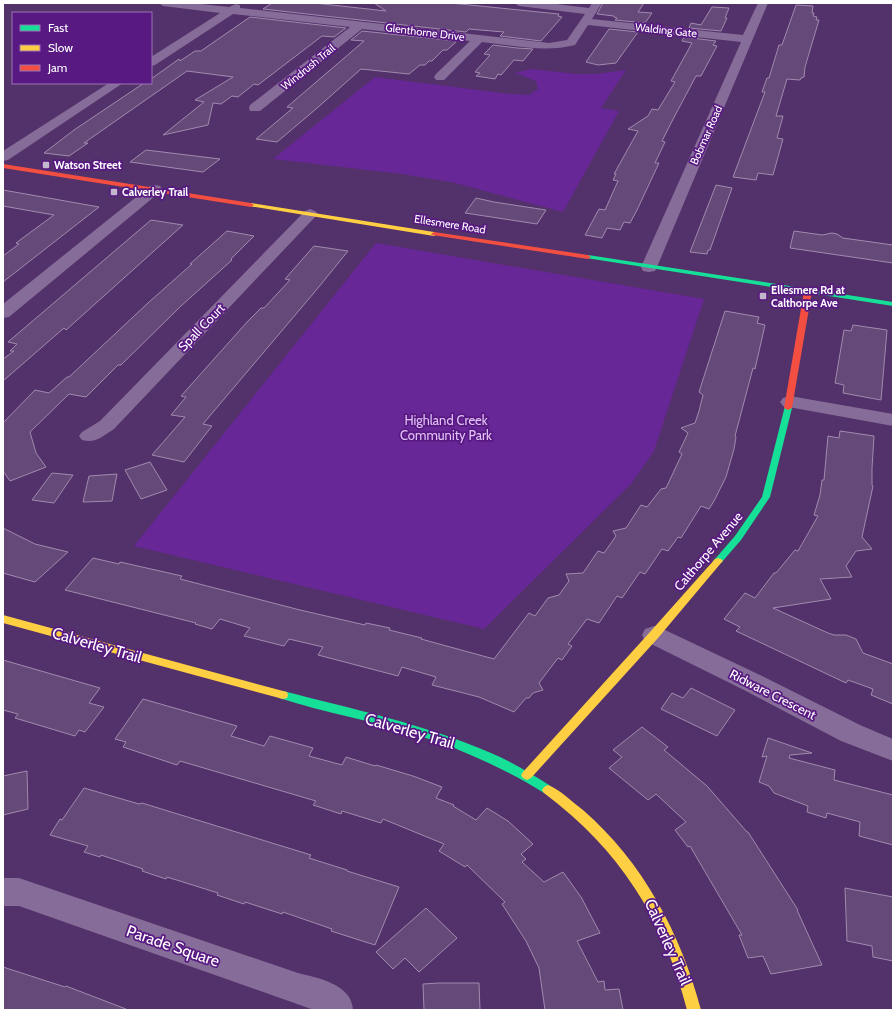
<svg xmlns="http://www.w3.org/2000/svg" width="896" height="1013" font-family="Cabin,sans-serif">
	<rect width="100%" height="100%" fill="#53316a"/>
	<!-- green -->
	<path fill="#682796" d="M531 69 577 74H596L626 70 601 108 619 111 563 212 451 182 402 174 273 159 375 77 510 94 529 95 538 89 536 81 515 73Z
		M376 243 704 299 654 451 631 484 484 629 134 546Z"/>
	<!-- building -->
	<path fill="#654978" stroke="#a08bae" d="M272 3H314L386 11 374 3H450L559 14 558 16 562 17 541 41 500 36 504 32 469 29 466 32 263 9Z
		M603 3H644L638 12 652 13 645 23 615 20 617 18 614 17V16L597 14Z
		M796 5 813 6 812 13H814L813 16 817 17 816 20H819L805 67 804 77 801 78 800 80 787 79 776 116H783L777 138 783 139 773 175 758 173 756 180 733 177 765 92H762L767 78H769L779 45H782Z
		M712 7 729 8 725 18H727L721 31 689 28 691 23 701 25Z
		M250 17 346 28 334 37 322 36 258 85 254 84 238 97 232 96 221 104 213 103 208 125 163 135 204 102 195 100 233 77 187 71 84 143H88L69 156 44 153 74 130 144 83H151V79L179 59 180 61 195 51H201Z
		M609 29 638 32 616 63 598 65 586 62Z
		M362 31 457 41 447 50H443L432 61H429L425 65H420L409 74 361 69 316 109 277 142 256 139 293 108 287 107 364 41 351 40Z
		M684 37 716 41 713 45 717 46 701 76H696L671 123 662 141 665 142 655 163H659L637 210 630 223 624 222 620 230 607 228 602 238 585 235 599 209 605 210 618 181 613 180 616 174H614L638 131 628 129 648 116 652 109 658 110 675 82 671 81 692 43 682 41Z
		M493 45 517 48 533 49 523 61 514 60 501 75 498 74 495 79 476 76 480 73 475 72 490 55 484 54Z
		M146 150 220 159 203 172 130 162Z
		M716 185 732 188 710 250H708L707 254 690 252Z
		M3 190 71 202 99 207 3 282V256L19 244 16 243 54 215 3 206Z
		M476 198 494 202 546 210 537 224 465 213Z
		M151 220 183 225 66 330 64 328 3 381V359L14 351H10L17 344 8 342Z
		M227 231 254 236 231 259 232 260 181 306 121 365H118L86 397 69 394 30 432 36 453 46 467 10 481 3 471V423L35 390 49 393 67 377H69L148 303 192 264H190Z
		M794 231 822 235 832 233 837 234 843 238 893 245V263L790 248Z
		M314 246 348 251 318 288 203 424 212 426 184 462 152 455 185 417 171 415 186 397 181 396 248 321 261 308H264L290 280 285 279Z
		M725 311 759 317 757 323 765 325 755 369 753 368 735 436 736 437 734 449 726 477 714 501 709 509 701 506 681 538 678 537 668 551 662 549 645 574 640 572 622 598 617 596 599 623 587 619 568 644 572 646 562 660 558 658 539 683 543 690 533 693 529 698H526L514 712 479 697 432 685 436 677 402 667 398 676 318 655 323 647 289 639 284 646 244 636 250 628 220 619 212 629 195 624 196 623 65 590 93 558 119 564 120 562 182 576 180 579 300 610 365 625 366 623 390 628 389 630 422 638 421 639 494 659 529 613 535 616 548 598 559 595 569 581 566 574 583 573 598 551 604 553 616 536 613 531 626 528 641 505 647 507 661 489 666 488 682 454 679 452 688 433 681 428 695 423 699 411 703 395 699 392Z
		M853 325 887 330 881 400 843 393 844 385 835 383 844 330 851 331Z
		M840 431 874 436 872 468V485L873 486 862 537 872 549 856 551 846 566 852 577 820 579 831 599 773 608 828 633 834 635H846L856 639 863 653 893 664V704L871 695 873 689 848 680 846 683 736 631 740 627 724 619 745 593 755 598 774 573H776L795 550 798 551 818 516 814 515 820 495 822 480H824L828 436 839 438Z
		M150 462 167 490 141 499 125 470Z
		M52 473 73 475 54 503 32 500Z
		M117 474 112 501 83 502 89 476Z
		M3 528 35 544 68 552 35 582 3 573Z
		M3 660 100 688 89 703 104 707 85 732 79 730 75 736 15 718 18 714 3 710Z
		M691 688 735 710 717 736 661 709 672 693 683 698Z
		M143 699 237 726 231 736 264 746 270 736 313 748 309 756 342 765 346 757 375 766 376 765 413 776 442 787 436 798 454 805 453 806 476 820 487 808 508 821 533 844 521 854 526 859 522 862 544 882 563 872 581 897 600 933 577 941 598 982 604 981 605 990 619 989 623 1010H545L539 968 526 941 502 904 505 902 467 865 465 867 439 851 444 844 383 819 381 823 342 811 341 814 313 805 316 801 180 761 177 765 123 747 126 742 115 739Z
		M642 727 668 747 664 750 707 786 747 832H748L798 910H797L822 965 771 974 763 956 748 958 739 935H742L690 846 688 847 675 830 686 822 656 794 648 800 609 768 622 757 613 750Z
		M768 738 812 753 790 755 789 758 835 770 834 780 893 795V845L859 836 860 822 827 813 826 818 807 812 808 806 774 793 769 786 759 782 767 756 762 757Z
		M27 771 28 809 3 815V776Z
		M84 788 139 804 142 803 311 855 309 858 347 870V871L399 887 375 945 331 931 332 929 283 912 282 914 245 902 244 904 217 895 218 893 167 877 166 879 142 871 143 869 101 855 100 857 84 852 88 846 50 835 60 819 62 820Z
		M845 888 893 897V961L873 957 872 946 847 941Z
		M426 908 457 938 419 972 405 958 393 969 376 952Z
		M3 967 65 987 66 986 126 1009V1010H3Z
		M439 983H479L480 1010H424L423 984Z"/>
	<g fill="none" stroke-linecap="round" stroke-linejoin="round">
		<!-- street -->
		<path fill="#866c98" fill-rule="evenodd" d="M158 3H192L229 7 236 4 240 5V8L549 43 567 40 585 14 519 6 514 3H548L589 8 592 3H602L592 19 743 35 758 3H768L657 267 655 271 649 272 643 271 641 267 741 42 588 25 575 45C545 53 512 45 482 42L444 80H436L434 77 436 74 470 41 362 29 260 111H250L249 108 250 105 350 27 233 14 155 65 151 66V57L220 13 163 6Z
			M109 83H123L8 160 3 161V151Z
			M155 185 160 186 162 189 160 192 9 317 3 318V304L150 186Z
			M310 209 315 211 318 214 315 217 114 429C103 436 95 444 82 440L79 436 82 432 100 421 305 211Z
			M790 396 893 414V426L783 406 780 402 783 398Z
			M654 626 663 629 760 675 860 725 893 739V761L841 741 742 689 645 641 642 635 645 629Z
			M3 878H19L298 973C318 978 352 984 353 1010H314L19 906H3Z"/>
		<!-- fast -->
		<path fill="#16e098" fill-rule="evenodd" d="M588 255 893 302V306L586 258V256Z
			M785 406H788L792 408 770 497 741 540 721 563H715L713 561 715 559 735 536 762 497Z
			M283 691C353 709 424 724 491 753 512 762 532 774 552 787L554 790 552 793 548 795 544 793C505 769 464 750 420 736 374 721 326 713 279 698L278 695 279 692Z"/>
		<!-- slow -->
		<path fill="#ffcf43" fill-rule="evenodd" d="M251 203 434 232 437 234 434 236 249 206 248 205Z
			M718 558 721 559 723 561 721 563 658 638 531 778 527 780 523 778 521 775 523 772 650 632 715 559Z
			M3 615 283 691 287 692 288 695 287 698 283 699 3 623Z
			M548 785C561 790 572 802 583 810 643 862 681 934 701 1010H687C664 919 619 849 544 793L542 790 544 787Z"/>
		<!-- jam -->
		<path fill="#f24e42" fill-rule="evenodd" d="M3 164 251 203 254 205 251 207 3 168Z
			M434 232 588 255 591 257 588 259 432 235 431 234Z
			M808 289 812 291 792 408 788 410 784 408 804 291Z"/>
	</g>
	<!-- markers -->
	<g fill="#c3b7cb" stroke="#581982" stroke-width="1.5">
		<rect x="42" y="161" width="8" height="8" rx="2"/>
		<rect x="110" y="188" width="8" height="8" rx="2"/>
		<rect x="759" y="292" width="8" height="8" rx="2"/>
	</g>
	<g text-anchor="middle" dominant-baseline="central" stroke-width="3.5" stroke-linejoin="round" paint-order="stroke">
		<!-- far-street labels -->
		<g font-size="11" fill="#fff" stroke="#581982">
			<text transform="translate(666 30) rotate(6)">Walding Gate</text>
			<text transform="translate(425 32) rotate(7)">Glenthorne Drive</text>
			<text transform="translate(308 67) rotate(-39)">Windrush Trail</text>
			<text transform="translate(706 135) rotate(-66)">Bobmar Road</text>
			<text transform="translate(450 224) rotate(9)">Ellesmere Road</text>
		</g>
		<!-- far-poi labels -->
		<g font-size="11" font-weight="bold" fill="#fff" stroke="#581982" text-anchor="start">
			<text x="54" y="165">Watson Street</text>
			<text x="122" y="192">Calverley Trail</text>
			<text x="771" y="290">Ellesmere Rd at<tspan x="771" dy="13">Calthorpe Ave</tspan></text>
		</g>
		<!-- street labels -->
		<g font-size="13" fill="#fff" stroke="#581982">
			<text transform="translate(201 327) rotate(-46)">Spall Court</text>
			<text transform="translate(708 551) rotate(-50)">Calthorpe Avenue</text>
			<text transform="translate(773 694) rotate(27)">Ridware Crescent</text>
		</g>
		<!-- park labels -->
		<g font-size="13" fill="#e2c2f8" stroke="#581982">
			<text x="446" y="420">Highland Creek<tspan x="446" dy="15">Community Park</tspan></text>
		</g>
		<!-- near-street labels -->
		<g font-size="16" fill="#fff" stroke="#581982">
			<text transform="translate(97 645) rotate(16)">Calverley Trail</text>
			<text transform="translate(410 731) rotate(16)">Calverley Trail</text>
			<text transform="translate(668 942) rotate(66)">Calverley Trail</text>
			<text transform="translate(173 946) rotate(19)">Parade Square</text>
		</g>
	</g>
	<!-- border -->
	<rect width="896" height="1013" fill="none" stroke="#ffffff" stroke-width="8"/>
	<!-- legend -->
	<rect x="12" y="12" width="140" height="72" fill="#581982" stroke="#9b75b4"/>
	<rect x="20" y="25" width="20" height="6" fill="#16e098" stroke="#9b75b4"/>
	<text x="48" y="32" font-size="12" fill="#ffffff">Fast</text>
	<rect x="20" y="45" width="20" height="6" fill="#ffcf43" stroke="#9b75b4"/>
	<text x="48" y="52" font-size="12" fill="#ffffff">Slow</text>
	<rect x="20" y="65" width="20" height="6" fill="#f24e42" stroke="#9b75b4"/>
	<text x="48" y="72" font-size="12" fill="#ffffff">Jam</text>
</svg>
